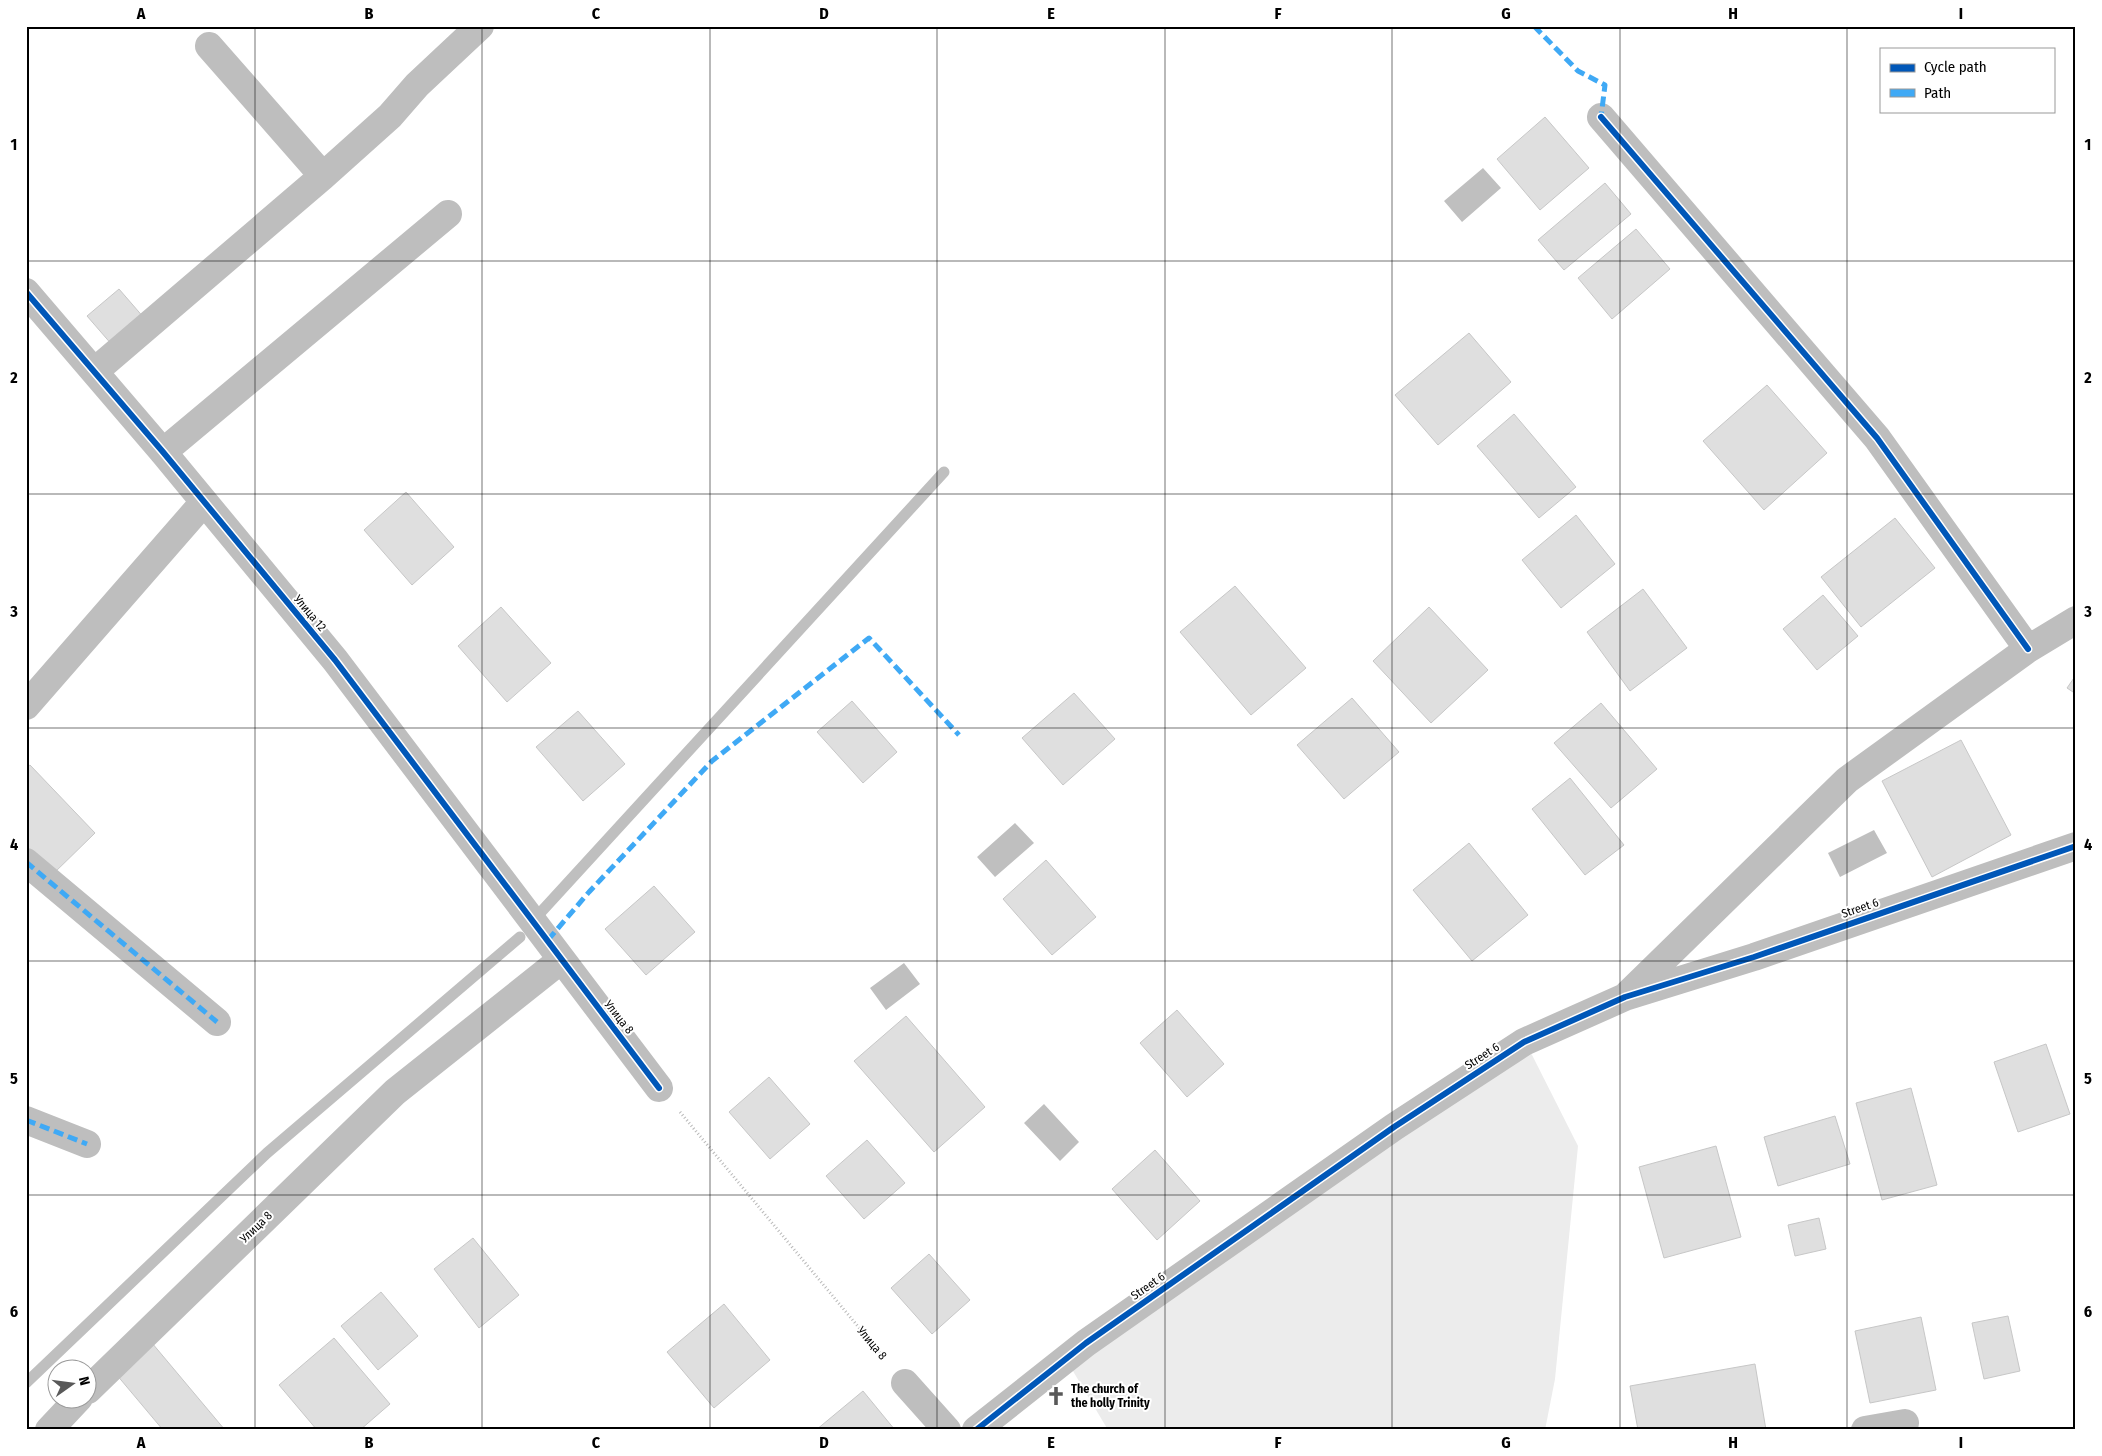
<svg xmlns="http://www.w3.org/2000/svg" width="2102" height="1456" font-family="'Fira Sans Condensed',sans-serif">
	<rect width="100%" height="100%" fill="#fff"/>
	<!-- green -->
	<path fill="#ececec" d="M1528 1047 1578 1146 1555 1379 1545 1430H1108L1067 1361Z"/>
	<!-- water -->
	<path fill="#bfbfbf" d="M1483 168 1501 188 1462 222 1444 201Z
		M1015 823 1034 843 995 877 977 857Z
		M1874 830 1887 853 1840 877 1828 853Z
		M904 963 920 984 886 1010 870 988Z
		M1044 1104 1079 1142 1060 1161 1024 1123Z"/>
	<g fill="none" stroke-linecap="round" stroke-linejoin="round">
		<!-- stream -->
		<path stroke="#bfbfbf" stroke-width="11" d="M541 912 944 472
			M26 1383 267 1153 520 937"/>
	</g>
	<!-- building -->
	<path fill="#dfdfdf" stroke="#c7c7c7" d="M1545 117 1589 168 1540 210 1497 159Z
		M1605 183 1631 214 1564 270 1538 240Z
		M1636 229 1670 269 1612 319 1578 278Z
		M119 289 145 319 113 346 87 316Z
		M1469 333 1511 382 1438 445 1395 395Z
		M1767 385 1827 453 1764 510 1703 441Z
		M1514 414 1576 487 1539 518 1477 446Z
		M406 492 454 547 412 585 364 530Z
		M1576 515 1615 564 1561 608 1522 560Z
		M1895 518 1935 568 1861 627 1821 577Z
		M1235 586 1306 668 1251 715 1180 632Z
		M1643 589 1687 648 1630 691 1587 632Z
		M1823 595 1858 636 1817 670 1783 629Z
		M501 607 551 663 507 702 458 646Z
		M1429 607 1488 670 1431 723 1373 661Z
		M2076 675V694L2067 688Z
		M1074 693 1115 739 1063 785 1022 738Z
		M1352 698 1399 752 1344 799 1297 745Z
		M852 701 897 752 863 783 817 732Z
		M1601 703 1657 769 1611 808 1554 743Z
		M578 711 625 764 583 801 536 747Z
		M1961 740 2011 835 1932 877 1882 781Z
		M30 765 95 833 52 875 26 848V768Z
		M1570 778 1624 845 1585 875 1532 809Z
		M1469 843 1528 915 1472 961 1413 890Z
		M1046 860 1096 917 1052 955 1003 899Z
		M654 886 695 932 646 975 605 929Z
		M1177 1010 1224 1064 1187 1097 1140 1043Z
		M906 1016 985 1107 934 1152 854 1061Z
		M2046 1044 2070 1114 2018 1132 1994 1062Z
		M769 1077 810 1124 770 1159 729 1112Z
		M1911 1088 1937 1185 1882 1200 1856 1103Z
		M1835 1116 1850 1164 1778 1186 1764 1137Z
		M867 1140 905 1183 864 1219 826 1176Z
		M1716 1146 1741 1237 1664 1258 1639 1167Z
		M1155 1150 1200 1201 1157 1240 1112 1189Z
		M1819 1218 1826 1249 1795 1256 1788 1225Z
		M473 1238 519 1295 479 1328 434 1269Z
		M929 1254 970 1300 932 1334 891 1288Z
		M381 1292 418 1336 378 1370 341 1326Z
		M724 1304 770 1360 714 1408 667 1352Z
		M2008 1316 2020 1371 1984 1379 1972 1323Z
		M1921 1317 1936 1390 1870 1403 1855 1331Z
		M334 1338 390 1404 360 1430H317L279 1385Z
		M152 1343 225 1430H163L116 1374Z
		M1755 1364 1766 1430H1638L1630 1386Z
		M863 1391 895 1430H816Z"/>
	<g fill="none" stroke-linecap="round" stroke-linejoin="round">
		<!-- path -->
		<path stroke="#b9b9b9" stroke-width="3" stroke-dasharray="1 2.5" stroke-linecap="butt" d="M680 1112 885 1359"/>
		<!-- minor -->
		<path stroke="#bebebe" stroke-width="28" d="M209 46 323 176
			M1601 117 1877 438 2028 649
			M26 292 163 452 335 660 659 1088
			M95 371 323 176 390 116 417 85 480 26
			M163 452 448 214
			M26 706 204 502
			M26 862 217 1022
			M1628 994 1847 780 2028 649 2076 620
			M26 1120 87 1144
			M905 1383 947 1430
			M88 1390 395 1092 561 960
			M49 1430 79 1398
			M976 1430 1086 1343 1394 1127 1524 1042 1625 997 1754 957 2076 846
			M1865 1430 1905 1423"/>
		<!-- quiet -->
		<path stroke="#3fa9f5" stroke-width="5" stroke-dasharray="10 5" stroke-linecap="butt" d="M1534 26 1578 71 1605 85 1601 117 1603 119
			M26 862 217 1022
			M548 940 589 892 712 761 869 638 959 735
			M26 1120 87 1144"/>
		<!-- cycleway casing -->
		<g stroke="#fff" stroke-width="9">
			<path id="cycleway" d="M1601 117 1877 438 2028 649
				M26 292 163 452 335 660 659 1088
				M976 1430 1086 1343 1394 1127 1524 1042 1625 997 1754 957 2076 846"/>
		</g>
		<!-- cycleway -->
		<use href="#cycleway" stroke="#0057b8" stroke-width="6"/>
	</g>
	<!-- grid -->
	<path fill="none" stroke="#000" stroke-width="1" stroke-opacity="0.55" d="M255 26V1430M482 26V1430M710 26V1430M937 26V1430M1165 26V1430M1392 26V1430M1620 26V1430M1847 26V1430M26 261H2076M26 494H2076M26 728H2076M26 961H2076M26 1195H2076"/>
	<!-- icons -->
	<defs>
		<g id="church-bare" transform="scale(1.5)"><path d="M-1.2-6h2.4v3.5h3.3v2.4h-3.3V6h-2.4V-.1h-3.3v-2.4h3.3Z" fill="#595959" stroke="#fff" stroke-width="2.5" paint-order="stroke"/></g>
	</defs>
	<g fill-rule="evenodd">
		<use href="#church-bare" x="1056" y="1396"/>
	</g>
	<g text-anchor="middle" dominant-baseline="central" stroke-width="4" stroke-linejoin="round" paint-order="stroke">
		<!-- street labels -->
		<g font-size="12" fill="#000" stroke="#fff">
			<text transform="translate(310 613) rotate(50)">Улица 12</text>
			<text transform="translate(1860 908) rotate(-19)">Street 6</text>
			<text transform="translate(619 1017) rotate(52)">Улица 8</text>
			<text transform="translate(1482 1056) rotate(-33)">Street 6</text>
			<text transform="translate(256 1227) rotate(-44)">Улица 8</text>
			<text transform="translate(1148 1286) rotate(-35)">Street 6</text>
			<text transform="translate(872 1343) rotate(50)">Улица 8</text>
		</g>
		<!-- poi labels -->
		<g font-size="12" font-weight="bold" fill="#000" stroke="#fff" text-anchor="start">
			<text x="1071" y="1389">Тhe church of<tspan x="1071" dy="14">the holly Trinity</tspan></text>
		</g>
	</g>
	<!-- border -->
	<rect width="2102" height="1456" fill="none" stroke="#ffffff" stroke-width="55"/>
	<!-- legend -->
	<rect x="1880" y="48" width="175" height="65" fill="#ffffff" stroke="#999999"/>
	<rect x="1890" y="64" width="25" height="8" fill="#0057b8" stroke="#999999"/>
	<text x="1924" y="72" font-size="15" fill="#000000">Cycle path</text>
	<rect x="1890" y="89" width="25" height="8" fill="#3fa9f5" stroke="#999999"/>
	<text x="1924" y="98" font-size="15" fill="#000000">Path</text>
	<!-- north arrow -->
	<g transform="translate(72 1384) rotate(76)"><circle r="24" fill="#ffffff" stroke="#999999"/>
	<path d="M0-4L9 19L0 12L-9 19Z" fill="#595959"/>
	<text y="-8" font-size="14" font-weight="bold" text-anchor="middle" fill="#000000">N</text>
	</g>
	<rect x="28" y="28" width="2046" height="1400" fill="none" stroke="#000" stroke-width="2"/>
	<g font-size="16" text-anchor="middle" font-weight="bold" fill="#000">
		<text x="141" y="19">A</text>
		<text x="369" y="19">B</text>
		<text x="596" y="19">C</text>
		<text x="824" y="19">D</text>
		<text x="1051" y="19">E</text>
		<text x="1278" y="19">F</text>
		<text x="1506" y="19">G</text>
		<text x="1733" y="19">H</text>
		<text x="1961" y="19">I</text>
		<text x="14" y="150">1</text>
		<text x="2088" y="150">1</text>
		<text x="14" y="383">2</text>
		<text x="2088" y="383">2</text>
		<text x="14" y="617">3</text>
		<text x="2088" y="617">3</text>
		<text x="14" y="850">4</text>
		<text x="2088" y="850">4</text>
		<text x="14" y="1084">5</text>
		<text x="2088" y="1084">5</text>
		<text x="14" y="1317">6</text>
		<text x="2088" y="1317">6</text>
		<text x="141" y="1448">A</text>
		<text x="369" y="1448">B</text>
		<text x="596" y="1448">C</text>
		<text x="824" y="1448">D</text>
		<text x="1051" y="1448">E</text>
		<text x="1278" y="1448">F</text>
		<text x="1506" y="1448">G</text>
		<text x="1733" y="1448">H</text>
		<text x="1961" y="1448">I</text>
	</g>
</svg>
